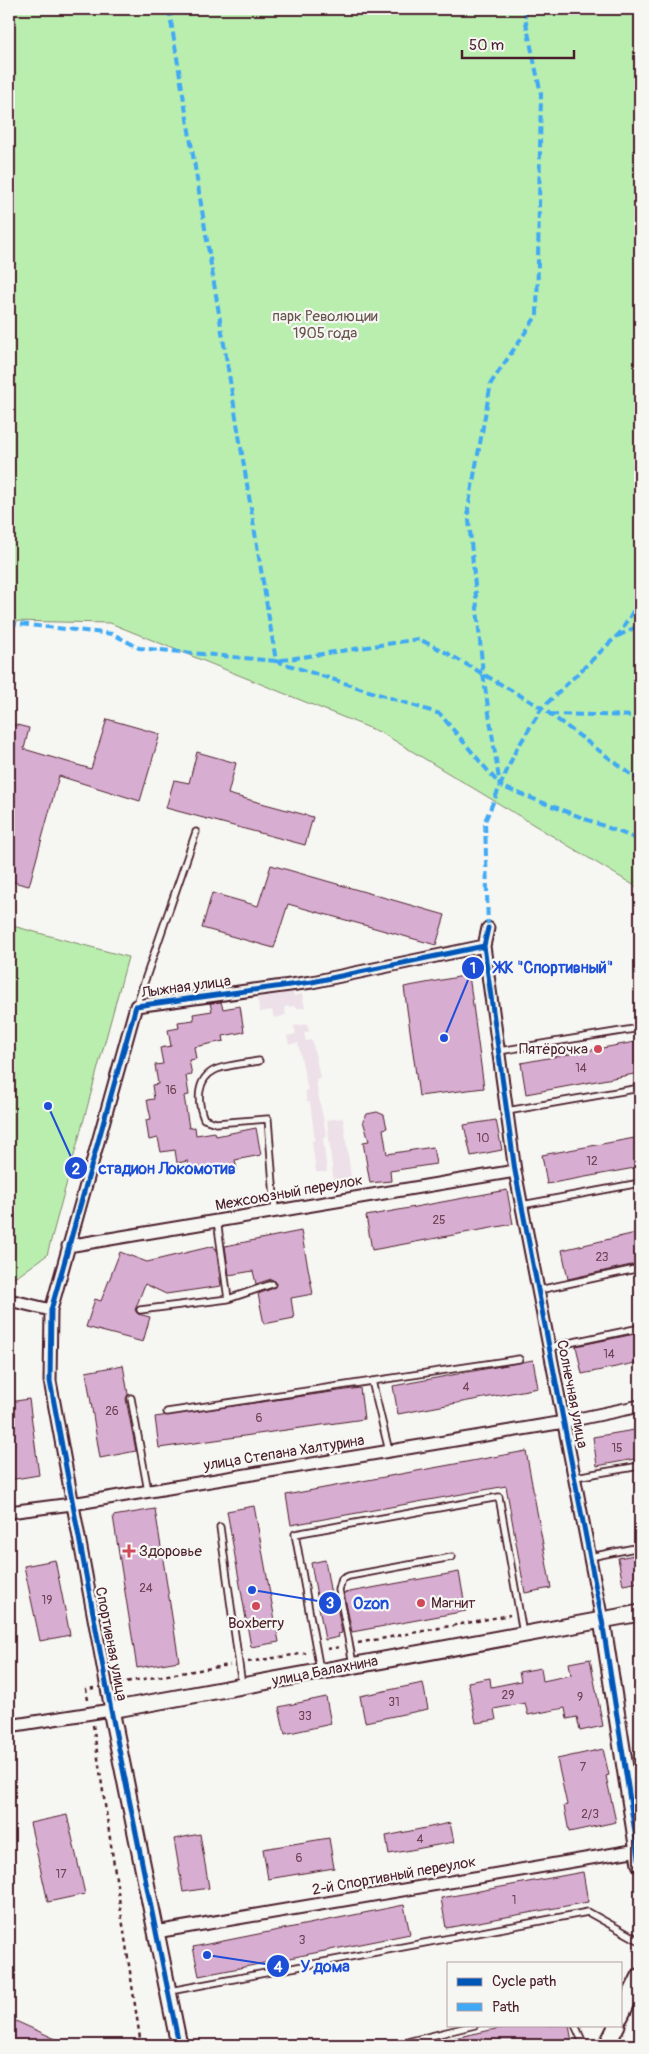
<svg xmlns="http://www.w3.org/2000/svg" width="649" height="2054" font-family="Pangolin,sans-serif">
	<rect width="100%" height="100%" fill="#f6f6f2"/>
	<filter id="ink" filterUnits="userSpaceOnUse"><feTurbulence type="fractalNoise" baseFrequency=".02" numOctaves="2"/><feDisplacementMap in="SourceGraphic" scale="10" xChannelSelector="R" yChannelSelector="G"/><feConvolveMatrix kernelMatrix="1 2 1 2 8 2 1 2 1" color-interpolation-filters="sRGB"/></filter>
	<g filter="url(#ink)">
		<!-- built -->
		<path fill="#ede0e8" d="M293 992 294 996 302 994 305 1008H295V1006L284 1007 286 1015 274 1018 272 1010 260 1012 257 998Z
			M307 1024 309 1031 304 1033 306 1041 312 1040 320 1078 316 1079 317 1089 327 1137 323 1138 327 1172H316L312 1141 315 1140 310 1102H307L305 1091 308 1090 298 1043 289 1044 287 1036 296 1034 294 1026Z
			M343 1118 352 1184 334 1185 327 1120Z"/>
		<!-- green -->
		<path fill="#baeeaf" stroke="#82866d" d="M9 9H640V889L382 733 110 623 9 621Z
			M9 925 128 957 47 1255 18 1276 9 1279Z"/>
		<!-- building -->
		<path fill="#d8add2" stroke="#4a1f2b" d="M107 719 160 734 140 801 59 776 29 886 9 881V723L29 728 24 749 91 769Z
			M197 752 236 763 228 794 313 817 305 845 166 808 174 780 189 783Z
			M271 865 445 915 436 945 288 904 274 948 202 928 212 893 258 906Z
			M469 975 484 1088 419 1096 404 987Z
			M221 1002 223 1009 240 1006 244 1032 223 1036 224 1041 194 1047 196 1059 189 1060 192 1075 186 1076 189 1095 184 1096 189 1128 195 1127 196 1135 215 1132 216 1136 256 1128 261 1155 235 1160 237 1170 215 1174 214 1170 201 1172 200 1167 189 1169 188 1161 177 1163 175 1150 161 1152 158 1138 149 1140 146 1120 151 1119 147 1100 154 1099 152 1085 158 1084 155 1065 163 1064 160 1048 171 1046 168 1030 179 1028 178 1022 194 1020 193 1014 212 1011 210 1003Z
			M640 1041V1073L526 1094 521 1063Z
			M377 1112 384 1115 387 1128 383 1129 387 1154 433 1147 436 1164 390 1171 391 1181 370 1183 363 1142 369 1141 363 1121 367 1114Z
			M496 1120 502 1150 471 1156 464 1125Z
			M640 1137V1167L547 1184 542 1155Z
			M507 1190 513 1224 372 1250 366 1216Z
			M301 1231 313 1294 291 1298 294 1318 264 1324 258 1294 274 1288 276 1282 271 1279 256 1284 253 1271 229 1275 225 1246Z
			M640 1232V1263L568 1279 562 1250Z
			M214 1246V1249L216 1248 221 1286 166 1294 145 1284 135 1310 138 1314 150 1317 143 1342 86 1327 95 1299 101 1301 120 1252 147 1262Z
			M640 1333V1362L582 1374 576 1346Z
			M533 1360 538 1388 398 1414 393 1386Z
			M123 1365 128 1394 126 1399 136 1451 100 1458 86 1372Z
			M360 1388 364 1419 159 1448 155 1417Z
			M29 1399 39 1475 9 1480V1402Z
			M640 1429V1458L597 1466 593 1437Z
			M526 1451 551 1588 525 1593 506 1486 291 1525 286 1495Z
			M254 1506 279 1642 251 1647 227 1511Z
			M155 1509 179 1661 137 1668 113 1516Z
			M640 1554V1582L623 1585 618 1558Z
			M55 1560 70 1635 40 1641 24 1566Z
			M325 1560 331 1595H335L342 1633 338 1634 339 1637 325 1640 311 1563Z
			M459 1572 466 1611 352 1632 344 1593Z
			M590 1659 603 1726 580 1731 577 1717 567 1719 565 1708 528 1715 525 1703 494 1709 496 1720 476 1723 468 1682 490 1678 491 1687 521 1681 519 1672 541 1668 543 1681 571 1675 569 1663Z
			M423 1683 428 1709 365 1722 360 1696Z
			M326 1697 331 1724 285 1734 279 1707Z
			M603 1749 609 1775 606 1776 616 1822 569 1832 564 1806 567 1805 557 1759Z
			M67 1815 85 1894 48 1902 30 1823Z
			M450 1823 454 1842 389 1854 386 1836Z
			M200 1834 209 1888 183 1892 174 1839Z
			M329 1838 334 1868 268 1879 263 1849Z
			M583 1872 588 1902 446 1928 441 1898Z
			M404 1905 410 1934 199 1976 193 1947Z
			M9 2018 69 2045H9Z
			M514 2025H569L572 2042 558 2045H446L445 2040Z"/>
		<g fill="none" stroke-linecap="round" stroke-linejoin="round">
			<!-- service casing -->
			<g stroke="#4a1f2b" stroke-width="9">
				<path id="service" d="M136 1006 196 832
					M499 1051 640 1028
					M259 1061C247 1063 226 1065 215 1070 196 1079 197 1102 204 1119L216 1123 268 1119 275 1210
					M507 1111 640 1088
					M522 1205 640 1183
					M217 1220 228 1299
					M539 1290 640 1268
					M140 1310 228 1299 272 1284
					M550 1347 640 1328
					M372 1381 389 1451
					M131 1398 148 1491
					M167 1412 519 1359
					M575 1477 640 1466
					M220 1527 242 1686
					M590 1557 640 1547
					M353 1664 339 1590 342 1579 349 1576 452 1557
					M320 1670 295 1534 499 1497 523 1633
					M170 1991 588 1912 640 1941
					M575 2025 584 2045
					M395 2045 475 2025"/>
			</g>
			<!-- minor casing -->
			<g stroke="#4a1f2b" stroke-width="15">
				<path id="minor" d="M488 928 484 946 515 1171 602 1620
					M68 1246 515 1171
					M9 1300 51 1310
					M9 1512 72 1504 564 1422 640 1406
					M9 1726 111 1710 50 1381 51 1310 136 1006 312 982 484 946
					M629 1791 640 1789
					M156 1932 638 1850"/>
			</g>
			<!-- tertiary casing -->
			<g stroke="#4a1f2b" stroke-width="19">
				<path id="tertiary" d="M602 1620 640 1864
					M620 2017 640 1976
					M179 2045 111 1710 640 1613
					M607 2045 617 2025"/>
			</g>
			<!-- path -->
			<path stroke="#4a1f2b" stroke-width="2.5" stroke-dasharray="4 4" stroke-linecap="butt" d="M358 1643 510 1615
				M327 1649 341 1647
				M248 1662 306 1653
				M119 1683 230 1665
				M88 1700 86 1689 94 1688
				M93 1725 141 2045"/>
			<!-- service -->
			<use href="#service" stroke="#f6f6f2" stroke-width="5.5"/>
			<!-- minor -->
			<use href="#minor" stroke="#f6f6f2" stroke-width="11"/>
			<!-- tertiary -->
			<use href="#tertiary" stroke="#f6f6f2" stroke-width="15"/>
			<!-- quiet -->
			<path stroke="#3fa9f5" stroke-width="4" stroke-dasharray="8 4" stroke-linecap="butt" d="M169 9 276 661 440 714 499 784
				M526 9 525 18 541 94 537 315 491 383 468 509 483 674 500 786 640 840
				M9 623 113 634 139 648 276 661 419 639 445 652 542 708 640 781
				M618 636 640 625
				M550 714 640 716
				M488 928 485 821 515 752 542 708 620 633 640 600"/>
			<!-- cycleway casing -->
			<g stroke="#f6f6f2" stroke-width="8">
				<path id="cycleway" d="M488 928 484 946 515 1171 602 1620 640 1864
					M179 2045 111 1710 50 1381 51 1310 136 1006 312 982 484 946"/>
			</g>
			<!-- cycleway -->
			<use href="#cycleway" stroke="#0057b8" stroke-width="5"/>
		</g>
	</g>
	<!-- markers -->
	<g fill="#d1495b" stroke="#f6f6f2" stroke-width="2">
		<circle cx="598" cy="1049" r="5"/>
		<path d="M126.5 1543.5h5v5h5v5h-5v5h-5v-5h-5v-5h5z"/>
		<circle cx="421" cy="1603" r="5"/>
		<circle cx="256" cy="1606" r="5"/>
	</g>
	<g text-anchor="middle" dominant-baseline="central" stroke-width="4.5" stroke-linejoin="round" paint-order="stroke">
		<!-- number labels -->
		<g font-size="12" fill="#6e4255">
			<text x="581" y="1068">14</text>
			<text x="171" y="1090">16</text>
			<text x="483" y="1138">10</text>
			<text x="592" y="1161">12</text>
			<text x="439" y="1220">25</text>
			<text x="602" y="1257">23</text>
			<text x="609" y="1354">14</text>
			<text x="466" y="1387">4</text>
			<text x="112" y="1411">26</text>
			<text x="259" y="1418">6</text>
			<text x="617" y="1448">15</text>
			<text x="146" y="1588">24</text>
			<text x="47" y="1600">19</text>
			<text x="508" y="1695">29</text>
			<text x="580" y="1697">9</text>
			<text x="394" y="1702">31</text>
			<text x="305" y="1716">33</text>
			<text x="583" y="1767">7</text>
			<text x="590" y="1814">2/3</text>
			<text x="420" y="1839">4</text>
			<text x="299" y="1858">6</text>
			<text x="61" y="1874">17</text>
			<text x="514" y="1900">1</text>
			<text x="302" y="1940">3</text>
		</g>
		<!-- park labels -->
		<g font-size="15" fill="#66534c" stroke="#f6f6f2">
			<text x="325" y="316">парк Революции<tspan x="325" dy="17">1905 года</tspan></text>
		</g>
		<!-- street labels -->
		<g font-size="15" fill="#4a1f2b" stroke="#f6f6f2">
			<text transform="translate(186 987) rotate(-8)">Лыжная улица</text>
			<text transform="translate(289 1193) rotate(-10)">Межсоюзный переулок</text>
			<text transform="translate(572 1394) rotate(79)">Солнечная улица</text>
			<text transform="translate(284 1453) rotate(-9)">улица Степана Халтурина</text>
			<text transform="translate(111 1644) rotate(79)">Спортивная улица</text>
			<text transform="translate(325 1671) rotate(-11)">улица Балахнина</text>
			<text transform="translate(394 1876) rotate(-10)">2-й Спортивный переулок</text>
		</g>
		<!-- poi labels -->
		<g font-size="15" fill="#4a1f2b" stroke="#f6f6f2" text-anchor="start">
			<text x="588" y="1049" text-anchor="end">Пятёрочка</text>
			<text x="139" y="1551">Здоровье</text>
			<text x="431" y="1603">Магнит</text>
			<text x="256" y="1623" text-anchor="middle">Boxberry</text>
		</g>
	</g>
	<!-- callouts -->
	<path fill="none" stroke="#1d4ed8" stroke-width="2" d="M444 1038L473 968M48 1106L76 1168M252 1590L330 1603M207 1955L278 1966"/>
	<g fill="#1d4ed8" stroke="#f6f6f2" stroke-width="2">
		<circle cx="444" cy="1038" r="5"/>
		<circle cx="48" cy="1106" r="5"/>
		<circle cx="252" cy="1590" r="5"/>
		<circle cx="207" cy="1955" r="5"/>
		<circle cx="473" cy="968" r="12"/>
		<circle cx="76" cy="1168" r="12"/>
		<circle cx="330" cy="1603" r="12"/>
		<circle cx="278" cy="1966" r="12"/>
	</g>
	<g font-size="15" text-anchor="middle" font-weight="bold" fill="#fff">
		<text x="473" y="973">1</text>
		<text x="76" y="1174">2</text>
		<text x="330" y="1608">3</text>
		<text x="278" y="1972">4</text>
	</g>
	<g font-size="16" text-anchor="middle" font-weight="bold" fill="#1d4ed8" stroke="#f6f6f2" stroke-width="4.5" stroke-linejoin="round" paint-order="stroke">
		<text x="554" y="973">ЖК "Спортивный"</text>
		<text x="167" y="1174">стадион Локомотив</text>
		<text x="371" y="1609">Ozon</text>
		<text x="325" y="1972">У дома</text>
	</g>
	<!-- margin -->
	<rect width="649" height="2054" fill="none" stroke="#f6f6f2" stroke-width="30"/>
	<rect x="15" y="15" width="619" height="2024" fill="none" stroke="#4a1f2b" stroke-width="2" filter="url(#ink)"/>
	<!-- legend -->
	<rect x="447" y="1962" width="175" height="65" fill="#f6f6f2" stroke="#b1a0a2"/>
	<rect x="457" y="1978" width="25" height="8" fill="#0057b8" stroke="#b1a0a2"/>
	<text x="492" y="1986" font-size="15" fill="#4a1f2b">Cycle path</text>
	<rect x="457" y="2003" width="25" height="8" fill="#3fa9f5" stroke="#b1a0a2"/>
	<text x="492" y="2012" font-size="15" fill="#4a1f2b">Path</text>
	<!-- scale -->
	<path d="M462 50v8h112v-8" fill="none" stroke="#4a1f2b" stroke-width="2.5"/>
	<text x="469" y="50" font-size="15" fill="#4a1f2b" stroke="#f6f6f2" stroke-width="4" paint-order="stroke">50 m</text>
</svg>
